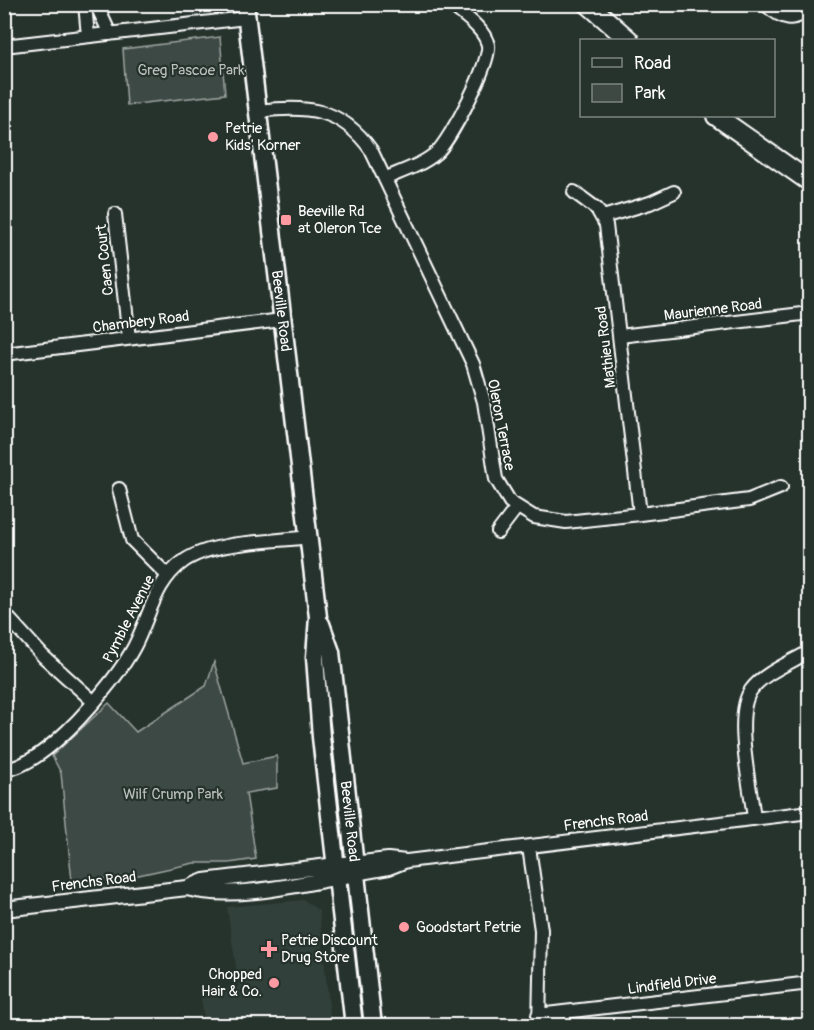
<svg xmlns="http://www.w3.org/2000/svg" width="814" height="1030" font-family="Pangolin,sans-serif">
	<rect width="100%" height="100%" fill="#26332d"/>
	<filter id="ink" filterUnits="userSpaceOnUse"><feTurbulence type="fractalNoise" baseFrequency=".0167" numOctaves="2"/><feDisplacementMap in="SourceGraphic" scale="12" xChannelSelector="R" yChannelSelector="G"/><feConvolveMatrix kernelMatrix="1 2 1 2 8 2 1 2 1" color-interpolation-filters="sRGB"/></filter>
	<g filter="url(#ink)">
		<!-- built -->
		<path fill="#333f3a" d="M304 900 319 911 331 1025H205L200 992 239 987 227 907Z"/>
		<!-- green -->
		<path fill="#3e4944" stroke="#9ea4a2" stroke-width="1.5" d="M220 37 225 94 127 105 123 49Z
			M214 662 243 763 277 756V788L246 793 256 859 229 863H194L134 876 72 882 61 773 52 756 109 703 136 732 206 686Z"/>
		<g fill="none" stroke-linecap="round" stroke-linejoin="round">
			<!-- minor casing -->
			<g stroke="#fff" stroke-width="16">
				<path id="minor" d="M85 4 88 36
					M96 4 110 34
					M765 4C780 18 797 26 809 4
					M4 46 246 18
					M257 111C306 106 340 106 371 150L473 364 484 402 496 479 510 502 534 517 566 522 640 514 749 500 781 487
					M386 178C403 171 422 165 436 153 450 141 491 62 488 45 484 28 463 15 450 4
					M574 192 597 209 606 225 640 514
					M115 214 129 338
					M603 217 650 203 674 192
					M620 336 810 313
					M4 354 282 320
					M119 489 132 540 167 575
					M498 532 517 507
					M4 613 43 656 94 702
					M4 770C47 765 115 683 134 647 150 617 154 582 184 561 212 541 273 542 308 537
					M754 819C751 787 733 716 751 690 763 673 792 662 810 651
					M529 847 541 930 539 1026
					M353 863 388 859 406 861
					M355 874 389 868 407 861 810 812
					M538 1015 810 983"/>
			</g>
			<!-- tertiary casing -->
			<g stroke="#fff" stroke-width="18">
				<path id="tertiary" d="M187 888C236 901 305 883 355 874
					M4 909 187 888 204 881 353 863"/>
			</g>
			<!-- secondary casing -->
			<g stroke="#fff" stroke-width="21">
				<g id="secondary">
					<path id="s1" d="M245 4 318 617 315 657 321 737 354 1026"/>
					<path id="s2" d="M321 624 331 652 373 1026"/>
				</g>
			</g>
			<!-- primary casing -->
			<g stroke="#fff" stroke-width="22">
				<path id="primary" d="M588 4 629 40
					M716 116 810 182"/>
			</g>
			<!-- minor -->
			<use href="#minor" stroke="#26332d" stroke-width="12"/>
			<!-- tertiary -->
			<use href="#tertiary" stroke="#26332d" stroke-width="14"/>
			<!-- secondary -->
			<use href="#secondary" stroke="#26332d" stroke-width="16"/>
			<!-- primary -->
			<use href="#primary" stroke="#26332d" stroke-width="18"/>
		</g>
	</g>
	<!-- markers -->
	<g fill="#ff9aa2" stroke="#26332d" stroke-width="2">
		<circle cx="213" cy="137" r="6"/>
		<rect x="280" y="214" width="12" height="12" rx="3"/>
		<circle cx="404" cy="927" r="6"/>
		<path d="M266 940h6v6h6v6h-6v6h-6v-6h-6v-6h6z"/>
		<circle cx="274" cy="983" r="6"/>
	</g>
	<g text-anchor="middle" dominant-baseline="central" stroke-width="4.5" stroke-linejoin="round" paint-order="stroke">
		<!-- park labels -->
		<g font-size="15" fill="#bbbfbe" stroke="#26332d">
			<text x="191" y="70">Greg Pascoe Park</text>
			<text x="173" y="794">Wilf Crump Park</text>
		</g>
		<!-- poi labels -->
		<g font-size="15" fill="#fff" stroke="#26332d" text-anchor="start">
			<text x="225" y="128">Petrie<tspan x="225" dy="17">Kids' Korner</tspan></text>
			<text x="298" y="211">Beeville Rd<tspan x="298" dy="17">at Oleron Tce</tspan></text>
			<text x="416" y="927">Goodstart Petrie</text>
			<text x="281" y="940">Petrie Discount<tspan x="281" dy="17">Drug Store</tspan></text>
			<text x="262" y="974" text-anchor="end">Chopped<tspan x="262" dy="17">Hair &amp; Co.</tspan></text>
		</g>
		<!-- street labels -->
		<g font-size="15" fill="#fff" stroke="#26332d">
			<text transform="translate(105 260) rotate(-96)">Caen Court</text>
			<text transform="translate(713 310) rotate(-7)">Maurienne Road</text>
			<text stroke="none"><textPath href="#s1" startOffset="309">Beeville Road</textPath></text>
			<text transform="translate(141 322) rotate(-7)">Chambery Road</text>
			<text transform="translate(606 347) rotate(-97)">Mathieu Road</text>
			<text transform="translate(501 425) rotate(79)">Oleron Terrace</text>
			<text transform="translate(129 619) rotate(-63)">Pymble Avenue</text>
			<text stroke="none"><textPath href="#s2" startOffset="200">Beeville Road</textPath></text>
			<text transform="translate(606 821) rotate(-7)">Frenchs Road</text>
			<text transform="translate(94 882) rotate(-7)">Frenchs Road</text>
			<text transform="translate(672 984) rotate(-7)">Lindfield Drive</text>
		</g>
	</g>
	<!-- margin -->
	<rect width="814" height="1030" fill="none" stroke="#26332d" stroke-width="24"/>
	<rect x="12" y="12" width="790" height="1006" fill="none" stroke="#fff" stroke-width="2" filter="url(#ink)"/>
	<!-- legend -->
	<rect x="580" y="39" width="195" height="78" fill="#26332d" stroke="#7d8581" stroke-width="1.5"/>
	<rect x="592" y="58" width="30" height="9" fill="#26332d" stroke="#7d8581" stroke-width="1.5"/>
	<text x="634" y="69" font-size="18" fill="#ffffff">Road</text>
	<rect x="592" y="84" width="30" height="18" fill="#3e4944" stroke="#7d8581" stroke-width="1.5"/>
	<text x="634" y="99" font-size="18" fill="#ffffff">Park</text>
</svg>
